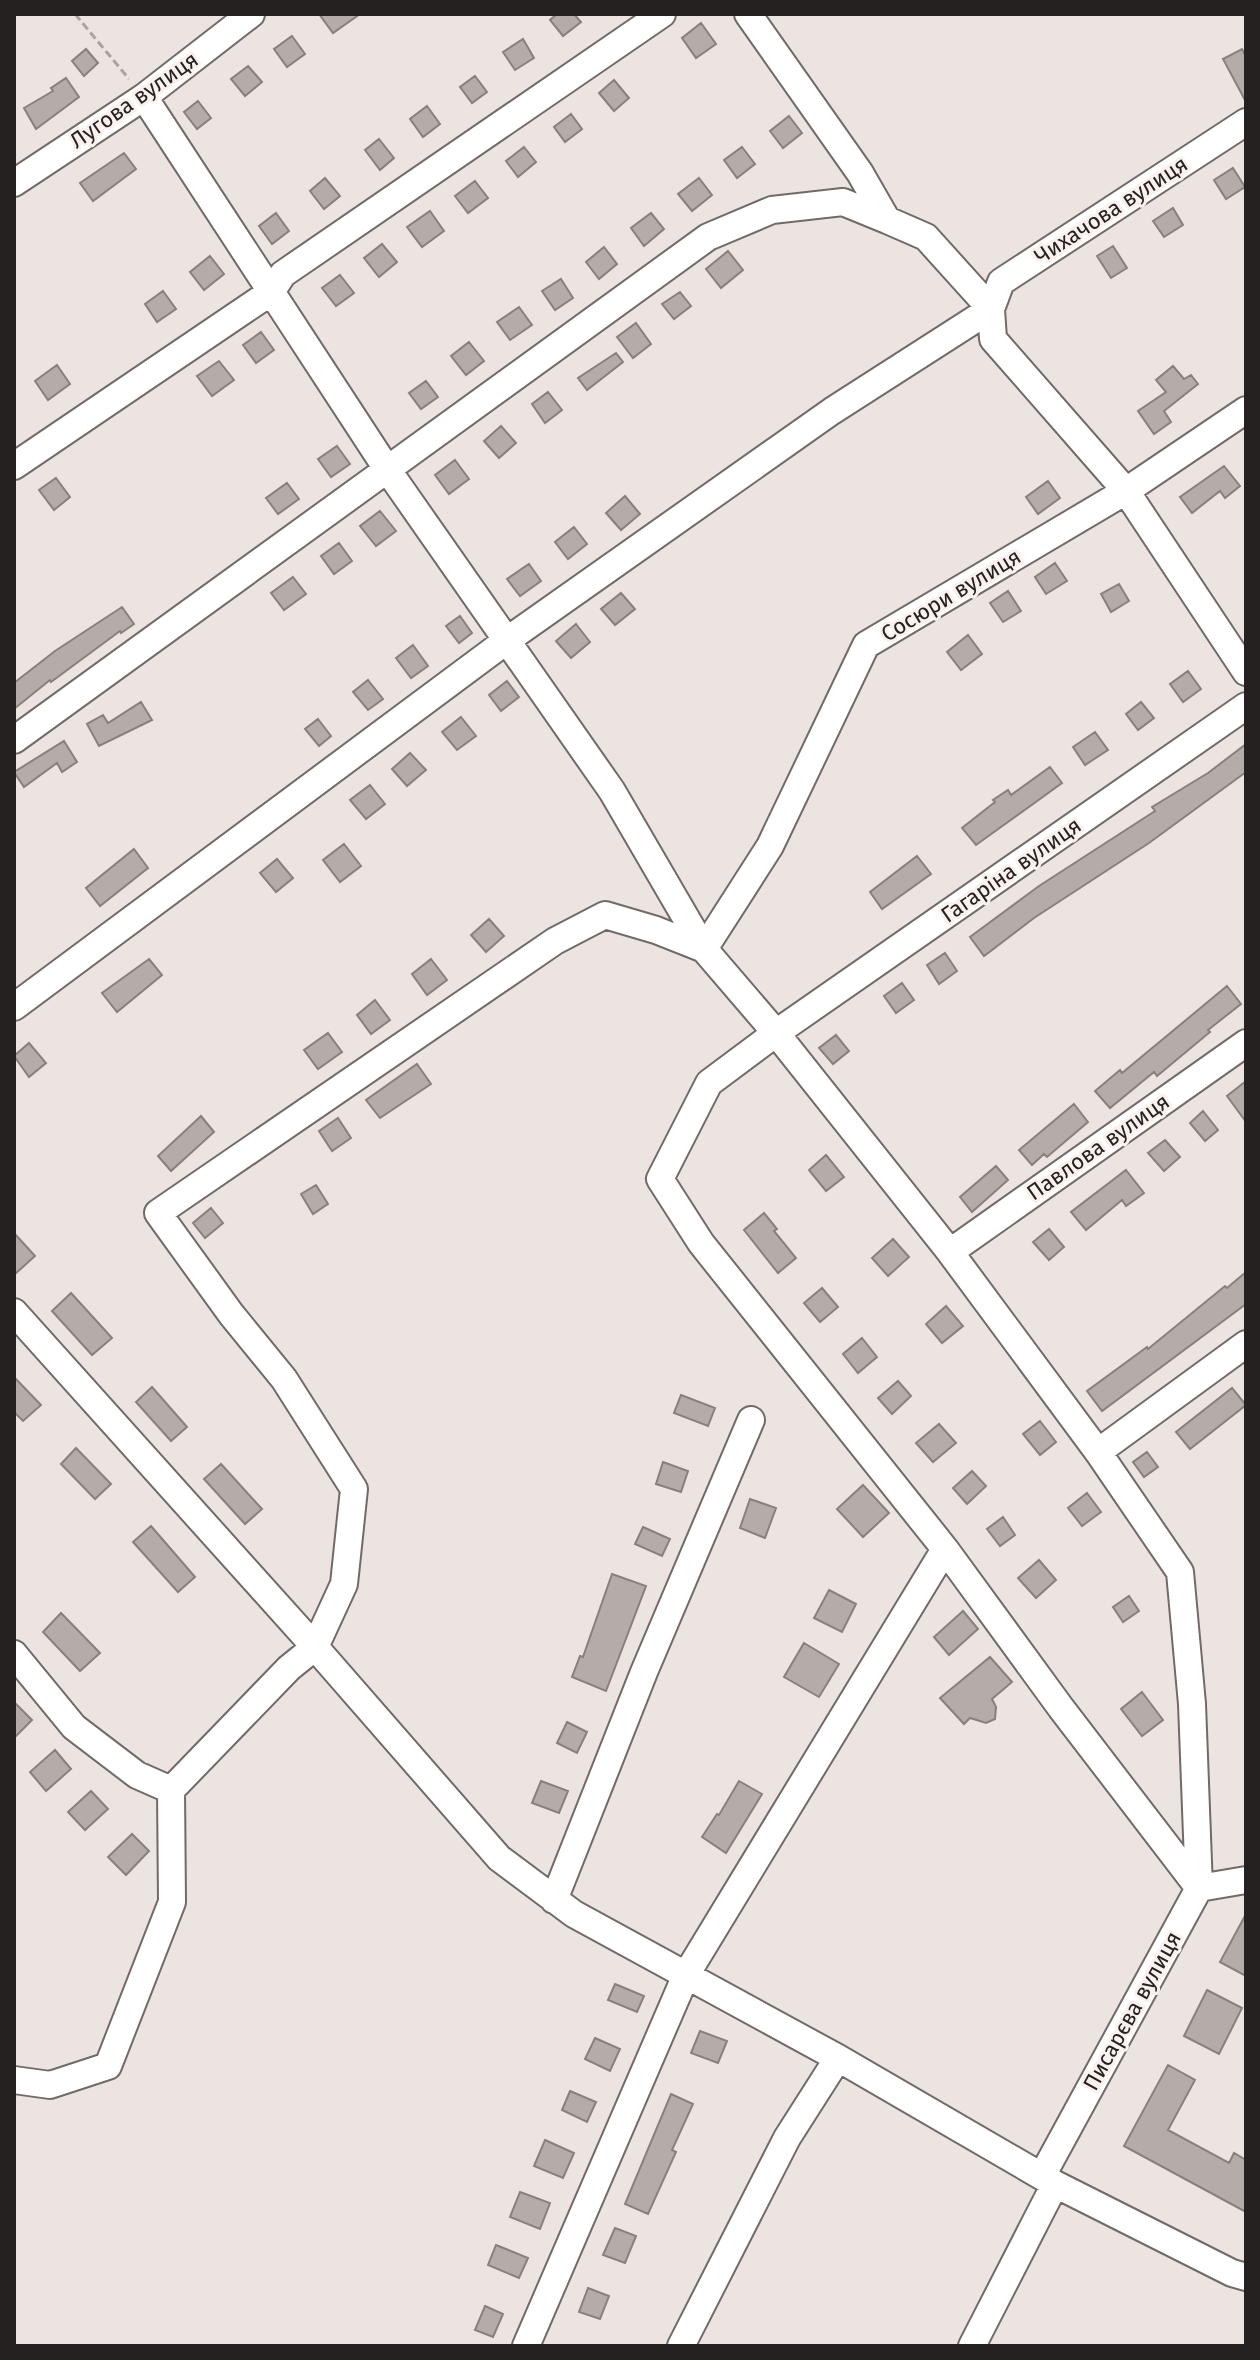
<svg xmlns="http://www.w3.org/2000/svg" width="1260" height="2360" font-family="'Fira Sans',sans-serif">
	<rect width="100%" height="100%" fill="#ece4e0"/>
	<!-- building -->
	<path fill="#b4aca9" stroke="#88807d" stroke-width="2" d="M319 14H360L333 33Z
		M557 14H574L581 22 563 36 550 20Z
		M701 23 716 44 696 58 682 38Z
		M292 36 305 54 287 67 274 49Z
		M523 39 534 58 515 70 503 52Z
		M86 49 98 63 84 76 72 61Z
		M1242 49 1246 57V102L1223 59Z
		M248 66 262 82 245 96 231 79Z
		M475 76 487 92 472 103 460 87Z
		M66 78 79 97 36 129 24 108 53 91 51 88Z
		M614 80 629 98 614 111 599 93Z
		M198 101 211 118 197 129 184 112Z
		M427 106 440 124 423 137 410 119Z
		M571 114 582 129 565 142 554 127Z
		M789 116 802 133 783 148 770 131Z
		M379 139 394 158 380 170 365 150Z
		M524 147 536 162 518 177 506 161Z
		M742 147 755 164 737 178 724 160Z
		M124 153 136 169 93 201 80 183Z
		M1233 168 1245 187 1226 199 1214 180Z
		M325 178 340 196 324 209 310 191Z
		M699 178 712 195 692 211 678 194Z
		M475 181 488 198 468 213 455 196Z
		M1173 208 1183 225 1164 237 1153 221Z
		M430 211 444 231 422 247 407 227Z
		M276 213 289 231 272 244 259 226Z
		M651 213 664 229 644 246 631 228Z
		M382 244 397 262 379 277 364 258Z
		M1113 246 1127 268 1111 278 1097 256Z
		M604 247 617 264 599 279 586 262Z
		M728 251 743 270 721 288 706 269Z
		M210 256 224 274 204 290 190 272Z
		M340 275 354 293 336 306 322 288Z
		M561 279 573 298 555 310 542 291Z
		M163 291 176 309 157 322 145 304Z
		M680 292 691 306 674 319 662 304Z
		M519 307 532 325 510 340 497 322Z
		M636 323 651 344 633 358 617 337Z
		M261 332 274 350 256 363 243 345Z
		M469 342 484 361 466 375 451 356Z
		M616 353 623 362 587 390 578 378Z
		M219 361 234 380 212 396 197 376Z
		M57 365 70 384 48 400 35 381Z
		M1173 366 1184 379 1191 375 1198 384 1164 411 1171 422 1154 434 1138 411 1166 392 1156 380Z
		M426 381 438 397 421 409 409 393Z
		M548 392 562 410 545 423 532 404Z
		M501 426 516 443 499 458 484 441Z
		M337 446 350 464 331 477 318 459Z
		M455 460 469 479 449 494 435 475Z
		M1224 466 1240 486 1225 498 1220 491 1192 513 1180 497Z
		M56 478 70 497 54 510 39 490Z
		M1048 481 1060 498 1038 514 1026 497Z
		M287 483 299 499 278 514 266 498Z
		M625 496 640 514 621 530 606 513Z
		M380 511 396 531 376 546 360 526Z
		M574 527 587 544 568 559 555 542Z
		M339 543 352 561 334 574 321 556Z
		M1055 563 1067 581 1046 594 1035 577Z
		M529 564 541 581 520 596 507 579Z
		M293 577 306 594 284 610 271 593Z
		M1119 584 1129 601 1111 612 1101 594Z
		M1008 591 1021 611 1003 622 990 603Z
		M621 593 635 609 615 625 601 609Z
		M122 607 134 624 121 633 120 631 51 682 50 680 14 709V683L55 651Z
		M460 616 472 633 459 643 446 626Z
		M576 624 590 642 571 658 556 641Z
		M968 635 982 654 961 670 947 652Z
		M413 645 428 666 411 678 396 658Z
		M1188 671 1201 689 1183 702 1170 684Z
		M368 680 383 699 368 710 353 692Z
		M507 681 519 697 501 711 489 695Z
		M141 702 152 720 99 746 87 724 103 715 108 723Z
		M1141 702 1154 718 1138 730 1126 714Z
		M461 717 476 736 457 750 442 732Z
		M318 719 331 736 319 746 305 729Z
		M1095 732 1108 750 1085 765 1073 747Z
		M64 741 77 762 62 772 57 763 24 787 14 772Z
		M1246 744V772L1149 843 1034 918 984 956 970 937 1039 886 1155 811 1152 807 1208 773Z
		M410 753 426 770 407 786 392 769Z
		M1050 767 1062 783 976 845 962 828 995 802 993 800 1008 790 1011 795Z
		M370 785 385 804 366 819 350 800Z
		M344 844 361 866 340 882 323 860Z
		M134 849 148 868 100 906 86 888Z
		M917 856 931 874 882 909 870 892Z
		M277 859 293 878 276 892 260 873Z
		M489 919 504 936 486 952 471 935Z
		M945 953 957 971 939 984 927 965Z
		M149 959 162 975 117 1012 102 993Z
		M431 959 447 980 427 995 412 974Z
		M902 983 914 1000 896 1013 884 996Z
		M1227 986 1241 1004 1208 1030 1210 1032 1157 1076 1154 1072 1110 1108 1095 1091 1120 1070 1122 1073Z
		M375 1000 390 1020 371 1034 357 1015Z
		M328 1033 342 1052 318 1069 304 1050Z
		M836 1035 849 1051 833 1064 819 1048Z
		M29 1043 46 1063 29 1077 14 1056Z
		M417 1064 431 1084 380 1118 366 1100Z
		M1246 1081V1122L1227 1096Z
		M1074 1104 1088 1122 1047 1157 1044 1154 1032 1165 1019 1150Z
		M1203 1111 1218 1130 1205 1141 1190 1123Z
		M201 1116 214 1132 171 1171 158 1156Z
		M338 1118 351 1138 332 1151 319 1131Z
		M1165 1140 1180 1157 1164 1171 1148 1153Z
		M826 1155 844 1177 826 1191 809 1170Z
		M996 1166 1008 1180 972 1212 960 1197Z
		M1126 1170 1144 1193 1126 1206 1122 1200 1086 1230 1071 1212Z
		M316 1185 328 1204 313 1214 301 1194Z
		M211 1208 223 1223 205 1238 193 1223Z
		M764 1213 777 1229 774 1231 796 1258 778 1273 744 1230Z
		M1049 1229 1064 1247 1049 1260 1033 1242Z
		M14 1233 35 1256 14 1275Z
		M893 1239 909 1257 888 1276 872 1258Z
		M1246 1272V1304L1102 1411 1087 1391 1147 1347 1148 1349 1225 1286 1227 1288Z
		M822 1288 838 1307 820 1322 804 1303Z
		M71 1293 112 1338 92 1355 52 1311Z
		M946 1306 963 1326 942 1343 926 1324Z
		M862 1338 877 1357 858 1373 843 1354Z
		M14 1377 41 1405 23 1421 14 1412Z
		M898 1381 911 1396 892 1414 878 1398Z
		M152 1387 187 1427 171 1441 136 1402Z
		M1232 1388 1246 1405 1190 1449 1176 1432Z
		M681 1395 715 1408 708 1426 674 1413Z
		M1040 1421 1056 1442 1040 1455 1023 1434Z
		M939 1424 956 1443 933 1462 916 1443Z
		M76 1448 111 1484 95 1499 61 1464Z
		M1147 1452 1158 1467 1144 1477 1133 1462Z
		M663 1462 688 1471 681 1492 656 1484Z
		M221 1464 262 1509 245 1524 204 1479Z
		M972 1471 986 1486 967 1504 953 1488Z
		M863 1485 889 1513 863 1537 837 1509Z
		M1087 1493 1101 1512 1082 1526 1068 1508Z
		M750 1499 776 1508 765 1538 740 1528Z
		M1003 1517 1015 1535 1000 1546 987 1529Z
		M151 1526 195 1577 178 1592 133 1542Z
		M643 1527 670 1539 662 1556 635 1544Z
		M1039 1560 1056 1580 1036 1598 1018 1578Z
		M612 1574 646 1586 606 1691 572 1677 580 1656 583 1657Z
		M829 1590 856 1604 842 1632 814 1618Z
		M1129 1596 1139 1611 1123 1622 1113 1607Z
		M963 1611 978 1629 949 1655 934 1637Z
		M61 1613 100 1653 80 1671 43 1632Z
		M804 1643 839 1664 819 1697 784 1677Z
		M990 1657 1012 1682 992 1699 996 1707 995 1719 986 1723 970 1718 964 1724 940 1698Z
		M1142 1692 1163 1720 1142 1736 1121 1709Z
		M14 1702 32 1720 14 1738Z
		M567 1722 587 1732 577 1753 557 1743Z
		M55 1750 71 1769 46 1791 30 1772Z
		M541 1781 568 1791 559 1813 532 1803Z
		M739 1781 762 1794 726 1853 702 1837 717 1814 719 1815Z
		M91 1791 108 1809 85 1830 68 1812Z
		M132 1834 149 1851 126 1875 108 1857Z
		M1246 1914V1976L1220 1962Z
		M615 1984 644 1996 637 2012 608 2000Z
		M1207 1990 1242 2008 1219 2054 1184 2036Z
		M700 2031 727 2041 718 2063 691 2053Z
		M595 2038 620 2049 610 2071 585 2059Z
		M1168 2065 1195 2080 1168 2130 1229 2163 1234 2153 1246 2160V2212L1124 2146Z
		M570 2091 596 2102 587 2122 562 2110Z
		M671 2094 693 2104 672 2150 676 2152 648 2214 625 2204Z
		M545 2140 574 2153 563 2178 534 2166Z
		M520 2192 550 2203 540 2229 510 2217Z
		M615 2228 636 2236 625 2263 603 2255Z
		M496 2245 528 2258 519 2278 488 2265Z
		M588 2288 609 2296 600 2319 579 2312Z
		M485 2306 503 2314 493 2337 475 2330Z"/>
	<g fill="none" stroke-linecap="round" stroke-linejoin="round">
		<!-- minor casing -->
		<g stroke="#726a67" stroke-width="30">
			<path id="minor" d="M748 14 860 173 887 220 926 237 991 309 993 339 1126 491 1246 672
				M144 97 387 469 612 791 704 949 776 1033 950 1252 1098 1452 1180 1572 1192 1704 1199 1888
				M14 183 144 97 251 14
				M14 466 271 292 283 274 662 14
				M14 740 708 237 772 210 843 202 887 220
				M14 1007 506 641 832 411 991 309 1001 282 1246 122
				M950 1252 1246 1043
				M14 1312 315 1647 499 1858 574 1914 838 2058 1055 2184 1232 2273 1246 2277
				M1098 1452 1246 1344
				M14 1654 74 1727 137 1775 171 1790
				M1199 1888 1061 1708 945 1549 701 1243 660 1179 709 1083 776 1033 1246 706
				M554 1900 644 1672 751 1420
				M14 2080 50 2085 108 2066 172 1902 171 1790 289 1668 315 1647 344 1584 354 1489 284 1379 231 1314 158 1213 555 941 605 915 656 930 704 949 770 846 866 645 1126 491 1246 410
				M1042 2176 1199 1888 1246 1880
				M526 2346 686 1975 945 1549
				M681 2346 787 2138 838 2058
				M972 2346 1055 2184"/>
		</g>
		<!-- path -->
		<path stroke="#aaa3a0" stroke-width="3" stroke-dasharray="8 4" stroke-linecap="butt" d="M75 14 129 79"/>
		<!-- minor -->
		<use href="#minor" stroke="#fff" stroke-width="26"/>
	</g>
	<g text-anchor="middle" dominant-baseline="central" stroke-width="6" stroke-linejoin="round" paint-order="stroke">
		<!-- street labels -->
		<g font-size="22" fill="#242120" stroke="#faf1ee">
			<text transform="translate(134 100) rotate(-35)">Лугова вулиця</text>
			<text transform="translate(1111 210) rotate(-33)">Чихачова вулиця</text>
			<text transform="translate(951 595) rotate(-31)">Сосюри вулиця</text>
			<text transform="translate(1011 870) rotate(-35)">Гагаріна вулиця</text>
			<text transform="translate(1098 1147) rotate(-35)">Павлова вулиця</text>
			<text transform="translate(1132 2011) rotate(-61)">Писарєва вулиця</text>
		</g>
	</g>
	<!-- border -->
	<rect width="1260" height="2360" fill="none" stroke="#242120" stroke-width="32"/>
</svg>
